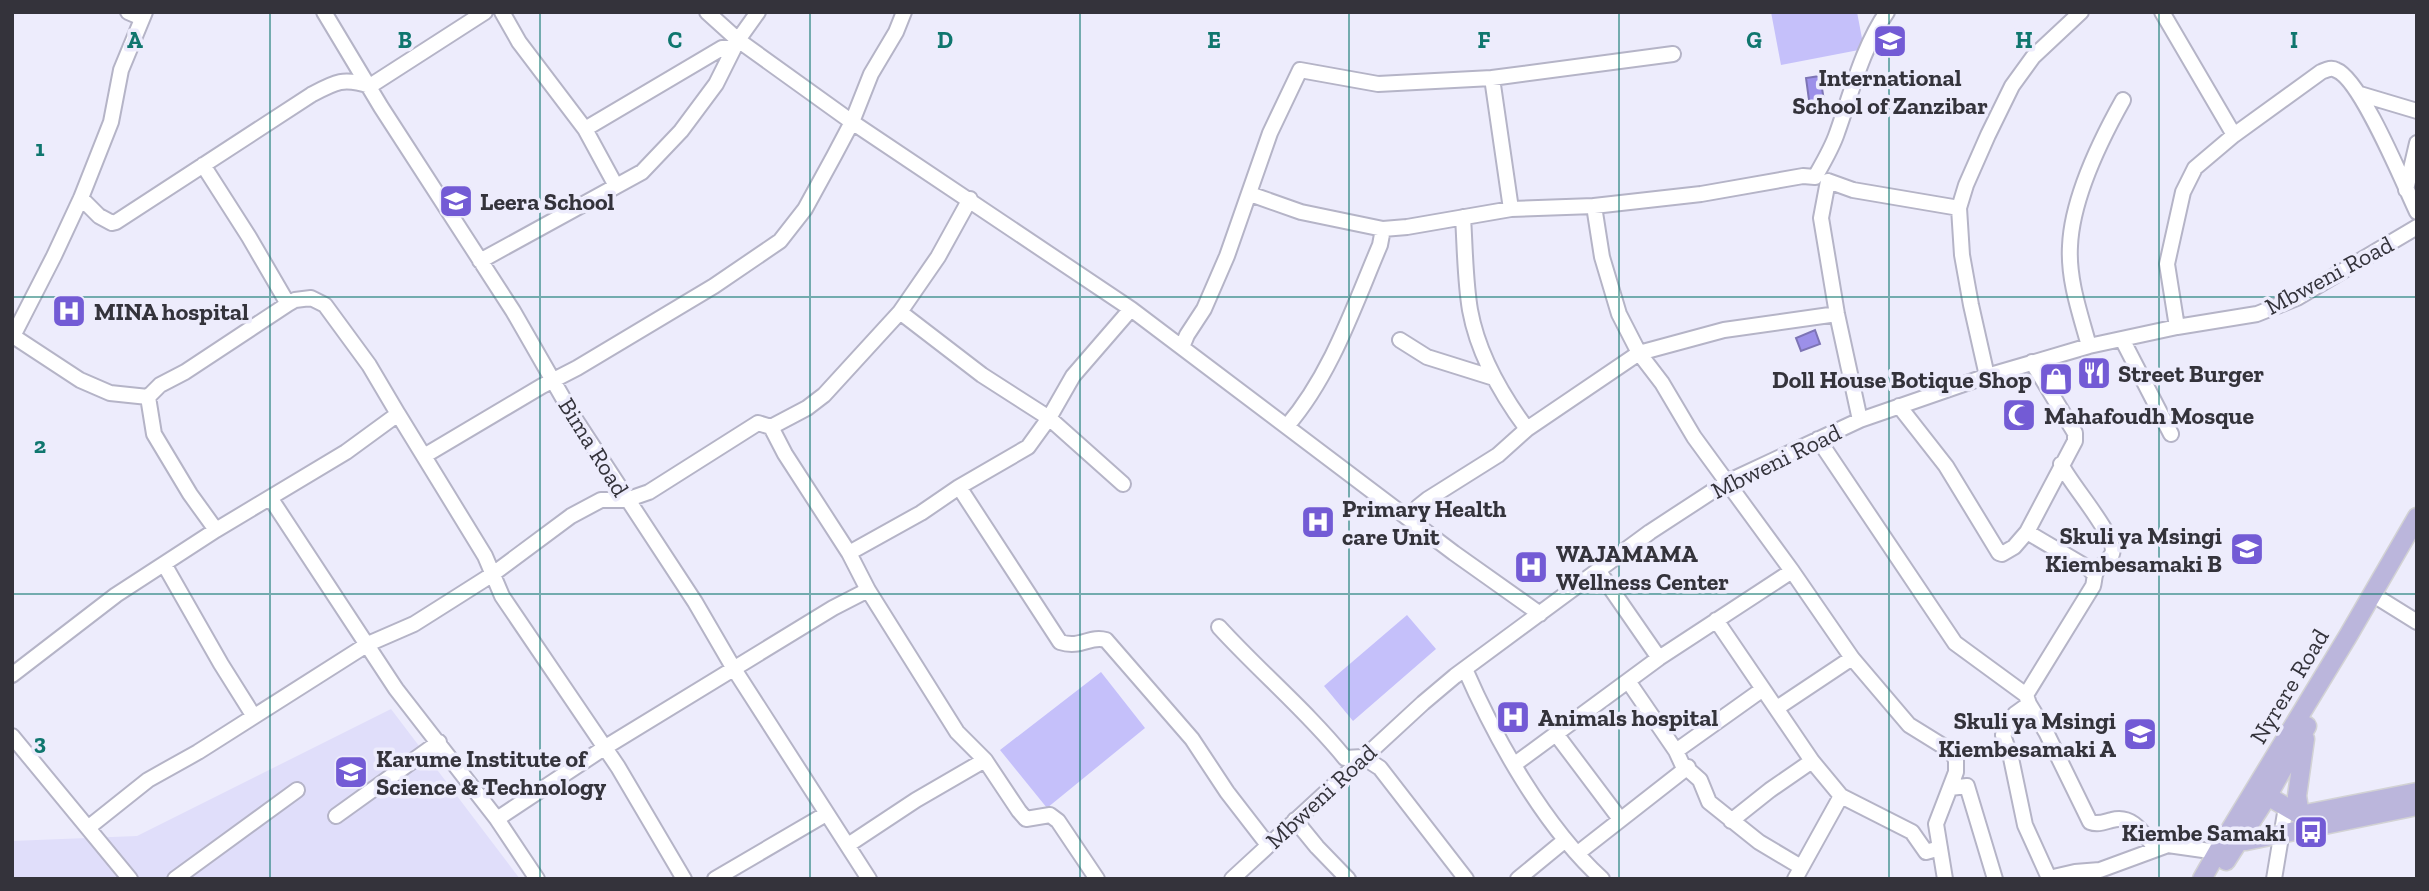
<svg xmlns="http://www.w3.org/2000/svg" width="2429" height="891" font-family="'Zilla Slab',serif">
	<rect width="100%" height="100%" fill="#edecfc"/>
	<!-- built -->
	<path fill="#e0defa" d="M391 709 520 879H12V841L137 836Z"/>
	<!-- green -->
	<path fill="#c5c0fa" d="M1771 12H1857L1864 49 1781 65Z
		M1407 615 1436 649 1353 721 1324 686Z
		M1101 672 1145 728 1047 808 1000 750Z"/>
	<!-- water -->
	<path fill="#9c90e9" stroke="#7d74b5" stroke-width="2" d="M1820 76 1826 113 1811 115 1806 78Z
		M1815 330 1820 344 1801 351 1796 338Z"/>
	<g fill="none" stroke-linecap="round" stroke-linejoin="round">
		<!-- minor casing -->
		<g stroke="#b5b4c7" stroke-width="18">
			<path id="minor" d="M128 12 142 18
				M324 12 381 107 513 311 575 419 695 602 734 669 869 879
				M502 12 519 42 585 129 616 186
				M707 12 738 40 852 122 1131 309 1454 553 1540 614
				M2162 12 2234 135
				M1492 78 1511 209
				M2360 94 2417 111
				M585 129 722 48H734
				M203 165 249 237 288 304
				M2406 190 2417 143
				M1250 194 1301 212 1383 229 1407 227 1511 209 1594 206 1701 194 1803 176 1815 177C1823 163 1832 148 1837 133 1851 94 1863 46 1887 12
				M81 198 99 216 112 223 116 222 311 95C335 82 343 77 370 86L485 12
				M1594 206 1602 257 1619 314 1639 353 1662 383 1694 437 1792 571 1852 658 1909 725 1951 751 1956 760V772L1936 824 1945 879
				M1463 217C1465 248 1465 280 1470 310 1478 354 1501 394 1527 429
				M480 261 642 172 681 131 716 84 738 40 758 12
				M1131 309 1073 376 1049 418 1028 447 959 487 1060 642C1081 649 1090 635 1106 640L1192 739 1227 792 1268 845
				M900 312 982 375 1049 418 1123 484
				M2177 327 2167 264 2183 192 2195 168 2234 135 2321 72C2326 70 2331 67 2336 70 2361 79 2404 185 2417 212
				M13 336 80 380 110 393 148 397 154 434 190 494 216 530
				M12 338 54 256 81 198 111 122 121 70 145 12
				M2122 339 2171 434
				M1400 340 1427 357 1494 378
				M2089 346C2080 313 2068 280 2070 246 2072 198 2100 141 2123 100
				M1182 347 1187 335 1204 309 1227 256 1270 133 1300 70 1378 84 1492 78 1673 54
				M2032 362 2075 433V441L2027 532 2088 568 2095 575
				M1987 376 1971 305 1962 255 1959 208 1966 185 1988 135 2012 86 2033 57 2081 12
				M148 397 160 385 185 372 288 304 295 300 311 298 325 305 369 365 398 414
				M1899 406 1946 466 1999 553 2002 554 2014 547 2027 532
				M1860 420 1837 314 1821 218 1828 181 1853 190 1959 208
				M1287 426C1331 375 1354 306 1380 245L1383 229
				M771 427 785 454 849 553 868 590 957 732 985 760 1019 811 1026 819 1050 815 1058 821 1097 879
				M1818 439 1955 643 2026 695 2029 704 2015 714 2003 735 2011 758 2025 825 2049 878 2075 872 2100 870 2168 845 2217 852
				M424 456 542 386 577 368 714 286 780 241 805 209 834 156 852 122 871 74 896 32 904 12
				M271 499 396 689 497 819 537 879
				M1413 522 1418 507 1428 499 1498 455 1527 429 1639 353 1724 330 1837 314
				M849 553 921 513 959 487
				M164 564 221 664 253 715
				M1598 570 1659 658
				M2372 594 2417 622
				M1716 620 1812 761 1841 796 1912 832 1926 852 1940 848
				M1219 627C1260 672 1307 711 1345 758L1363 757 1380 768 1466 879
				M1465 669C1496 740 1544 826 1602 879
				M12 675 116 595 216 530 346 452 398 414 485 556 502 596 618 767 684 879
				M1628 681 1676 751 1682 764 1700 780 1709 802 1759 842 1801 867
				M2026 695 2093 586C2094 583 2094 579 2095 575 2097 567 2108 562 2112 554 2119 538 2069 483 2061 464
				M2029 704 2046 732 2090 822C2098 825 2104 822 2112 820 2133 814 2144 835 2156 849
				M1777 708 1852 658
				M1556 734 1620 819
				M12 736 130 879
				M1676 751 1763 689
				M1515 764 1659 658 1792 571
				M1950 788 1967 786 1995 879
				M336 816 439 742
				M497 819 604 748 833 608 868 590
				M1295 820 1317 847 1348 879
				M1731 821 1770 790 1812 761
				M89 827 148 780 198 752 368 644 414 624 452 600 493 574 571 516 601 500H626L649 492 758 423 771 427 807 408 824 395 900 312 938 257 970 199
				M848 845 916 800 985 760
				M1578 853 1688 767
				M175 879 297 790
				M715 879 826 814
				M1232 879 1423 703 1455 676 1650 532 1725 483 1860 420 1987 376 2089 346 2177 327 2257 314 2297 298 2417 227
				M1518 879 1564 841
				M1795 879 1841 796
				M2274 879 2286 807"/>
		</g>
		<!-- major casing -->
		<g stroke="#d2d2d4" stroke-width="21">
			<path id="major" d="M2259 791 2300 815 2417 792
				M2300 815 2297 796 2305 739
				M2232 838 2237 841H2246L2417 806
				M2226 861 2267 797 2307 726
				M2202 879 2227 835 2348 636 2417 517"/>
		</g>
		<!-- minor -->
		<use href="#minor" stroke="#fff" stroke-width="14"/>
		<!-- major -->
		<use href="#major" stroke="#bbb6dc" stroke-width="18"/>
	</g>
	<!-- grid -->
	<path fill="none" stroke="#0f766e" stroke-width="2" stroke-opacity="0.55" d="M270 12V879M540 12V879M810 12V879M1080 12V879M1349 12V879M1619 12V879M1889 12V879M2159 12V879M12 297H2417M12 594H2417"/>
	<!-- icons -->
	<defs>
		<g id="school-square" transform="scale(1.75)"><rect x="-9" y="-9" width="18" height="18" rx="4" fill="#735bd5" stroke="#edecfc"/><path d="M0-5L7-2L0 1L-7-2ZM-4 1L0 2.5L4 1V4Q0 6-4 4Z" fill="#fff"/></g>
		<g id="hospital-square" transform="scale(1.75)"><rect x="-9" y="-9" width="18" height="18" rx="4" fill="#735bd5" stroke="#edecfc"/><path d="M-5-5h3v3.5h4V-5h3V5h-3V1.5h-4V5h-3Z" fill="#fff"/></g>
		<g id="restaurant-square" transform="scale(1.75)"><rect x="-9" y="-9" width="18" height="18" rx="4" fill="#735bd5" stroke="#edecfc"/><path d="M-5-6h1v4h1v-4h1v4h1v-4h1v5L-1.5 .5V6h-2V.5L-5-1ZM5-6V6H3V1.5H1.5Q1.5-4 5-6Z" fill="#fff"/></g>
		<g id="shop-square" transform="scale(1.75)"><rect x="-9" y="-9" width="18" height="18" rx="4" fill="#735bd5" stroke="#edecfc"/><path d="M-5-2.5h2.3a2.7 3.5 0 0 1 5.4 0H5L5.5 6h-11ZM-1.5-2.5h3a1.5 2.3 0 0 0-3 0Z" fill="#fff"/></g>
		<g id="mosque-square" transform="scale(1.75)"><rect x="-9" y="-9" width="18" height="18" rx="4" fill="#735bd5" stroke="#edecfc"/><path d="M3.5-4.9A6 6 0 1 0 3.5 4.9A5 5 0 1 1 3.5-4.9Z" fill="#fff"/></g>
		<g id="university-square" transform="scale(1.75)"><rect x="-9" y="-9" width="18" height="18" rx="4" fill="#735bd5" stroke="#edecfc"/><path d="M0-5L7-2L0 1L-7-2ZM-4 1L0 2.5L4 1V4Q0 6-4 4Z" fill="#fff"/></g>
		<g id="bus-square" transform="scale(1.75)"><rect x="-9" y="-9" width="18" height="18" rx="4" fill="#735bd5" stroke="#edecfc"/><path d="M-5-6H5V4H4V6H2V4H-2V6H-4V4H-5ZM-3.5-4V0h7V-4ZM-3.5 1.2v1.5H-2V1.2ZM2 1.2v1.5H3.5V1.2Z" fill="#fff"/></g>
	</defs>
	<g fill-rule="evenodd">
		<use href="#school-square" x="1890" y="41"/>
		<use href="#school-square" x="456" y="201"/>
		<use href="#hospital-square" x="69" y="311"/>
		<use href="#restaurant-square" x="2094" y="373"/>
		<use href="#shop-square" x="2056" y="379"/>
		<use href="#mosque-square" x="2019" y="415"/>
		<use href="#hospital-square" x="1318" y="522"/>
		<use href="#school-square" x="2247" y="549"/>
		<use href="#hospital-square" x="1531" y="567"/>
		<use href="#hospital-square" x="1513" y="717"/>
		<use href="#school-square" x="2140" y="734"/>
		<use href="#university-square" x="351" y="772"/>
		<use href="#bus-square" x="2311" y="832"/>
	</g>
	<g text-anchor="middle" dominant-baseline="central" stroke-width="7" stroke-linejoin="round" paint-order="stroke">
		<!-- poi labels -->
		<g font-size="24" font-weight="bold" fill="#34333b" stroke="#edecfc" text-anchor="start">
			<text x="1890" y="77" text-anchor="middle">International<tspan x="1890" dy="28">School of Zanzibar</tspan></text>
			<text x="480" y="201">Leera School</text>
			<text x="94" y="311">MINA hospital</text>
			<text x="2118" y="373">Street Burger</text>
			<text x="2032" y="379" text-anchor="end">Doll House Botique Shop</text>
			<text x="2044" y="415">Mahafoudh Mosque</text>
			<text x="1342" y="508">Primary Health<tspan x="1342" dy="28">care Unit</tspan></text>
			<text x="2222" y="535" text-anchor="end">Skuli ya Msingi<tspan x="2222" dy="28">Kiembesamaki B</tspan></text>
			<text x="1556" y="553">WAJAMAMA<tspan x="1556" dy="28">Wellness Center</tspan></text>
			<text x="1538" y="717">Animals hospital</text>
			<text x="2116" y="720" text-anchor="end">Skuli ya Msingi<tspan x="2116" dy="28">Kiembesamaki A</tspan></text>
			<text x="376" y="758">Karume Institute of<tspan x="376" dy="28">Science &amp; Technology</tspan></text>
			<text x="2286" y="832" text-anchor="end">Kiembe Samaki</text>
		</g>
		<!-- street labels -->
		<g font-size="24" fill="#34333b" stroke="#edecfc">
			<text transform="translate(2329 275) rotate(-28)">Mbweni Road</text>
			<text transform="translate(594 447) rotate(58)">Bima Road</text>
			<text transform="translate(1776 461) rotate(-26)">Mbweni Road</text>
			<text transform="translate(2289 686) rotate(-59)">Nyrere Road</text>
			<text transform="translate(1321 796) rotate(-43)">Mbweni Road</text>
		</g>
	</g>
	<g font-size="23" text-anchor="middle" font-weight="bold" fill="#0f766e" stroke="#edecfc" stroke-width="7" stroke-linejoin="round" paint-order="stroke">
		<text x="135" y="48">A</text>
		<text x="405" y="48">B</text>
		<text x="675" y="48">C</text>
		<text x="945" y="48">D</text>
		<text x="1214" y="48">E</text>
		<text x="1484" y="48">F</text>
		<text x="1754" y="48">G</text>
		<text x="2024" y="48">H</text>
		<text x="2294" y="48">I</text>
		<text x="40" y="156">1</text>
		<text x="40" y="453">2</text>
		<text x="40" y="750">3</text>
	</g>
	<!-- border -->
	<rect width="2429" height="891" fill="none" stroke="#34333b" stroke-width="28"/>
</svg>
